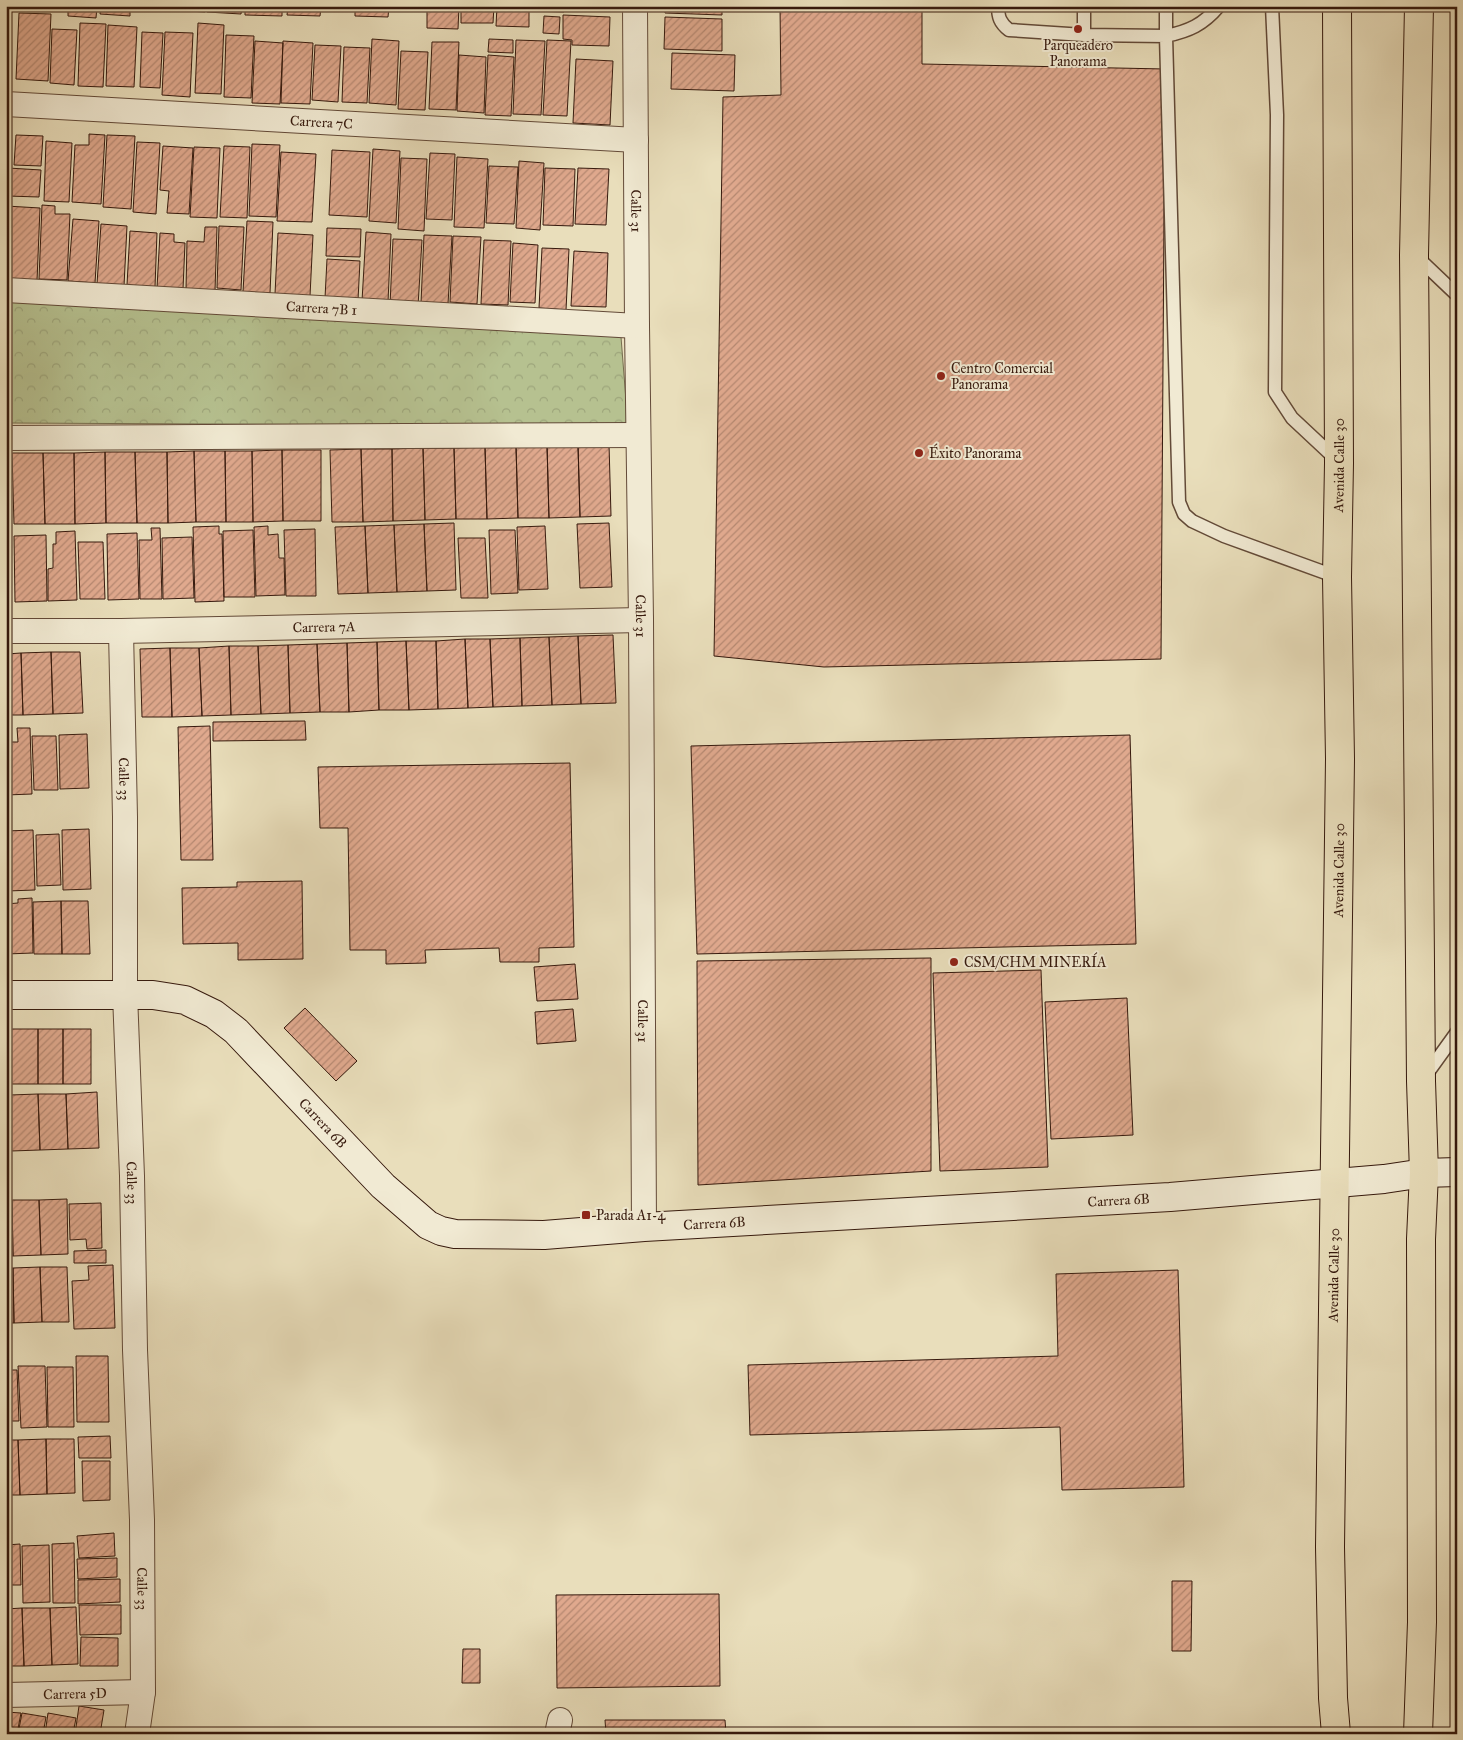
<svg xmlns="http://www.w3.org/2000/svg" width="1463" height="1740" font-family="'IM FELL Great Primer',serif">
	<defs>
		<pattern id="park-crowns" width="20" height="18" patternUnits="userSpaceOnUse" patternTransform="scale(1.25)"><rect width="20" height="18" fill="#b6c190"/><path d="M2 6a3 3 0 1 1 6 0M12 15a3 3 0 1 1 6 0" fill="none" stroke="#9da57b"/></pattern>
		<pattern id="building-hatch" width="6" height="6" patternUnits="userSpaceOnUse" patternTransform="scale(1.25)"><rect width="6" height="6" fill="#e0a98e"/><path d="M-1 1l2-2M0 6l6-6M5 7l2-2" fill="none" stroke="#b68972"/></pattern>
	</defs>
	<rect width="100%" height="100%" fill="#e9debb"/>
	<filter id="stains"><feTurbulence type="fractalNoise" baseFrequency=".004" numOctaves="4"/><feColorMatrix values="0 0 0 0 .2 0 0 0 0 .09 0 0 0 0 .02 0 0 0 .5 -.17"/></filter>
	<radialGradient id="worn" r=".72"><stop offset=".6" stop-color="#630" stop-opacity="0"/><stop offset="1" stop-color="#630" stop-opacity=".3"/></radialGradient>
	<!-- park -->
	<path fill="url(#park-crowns)" stroke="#766d4e" d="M6 300 621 337 628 426 6 423Z"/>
	<!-- building -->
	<path fill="url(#building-hatch)" stroke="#36190d" d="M17 6H43V11L16 10Z
		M68 6H97L96 18 68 16Z
		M101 6H130V16L100 14Z
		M171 6H205V12L171 10Z
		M207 6H242L241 14 207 12Z
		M245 6H282V16L245 15Z
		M288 6H321L320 16 287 15Z
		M355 6H389L388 17 355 16Z
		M427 6H459L458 29 427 28Z
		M461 6H494L493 23H461Z
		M497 6H529V27L496 26Z
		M531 6H564V12L531 11Z
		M665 6H722V15L665 13Z
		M780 6H922V64L1165 69 1161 659 824 667 714 656 723 97 781 95Z
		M19 13 51 14 48 81 16 79Z
		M563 15 610 17 609 46 572 45V40L563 39Z
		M544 16 560 17 559 34 543 33Z
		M665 17 722 19V51L664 49Z
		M80 23 106 24 103 87 78 86Z
		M198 23 224 25 221 94 195 93Z
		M108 25 137 27 134 87 106 86Z
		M52 29 77 30 74 85 50 83Z
		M142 32 163 33 160 88 140 87Z
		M165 32 193 33 190 97 162 95Z
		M226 35 254 36 251 98 224 97Z
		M372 39 399 41 396 105 369 103Z
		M489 39 513 40V53L488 52Z
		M516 40 545 41 541 115 513 114Z
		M547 40 571 41 567 116 543 115Z
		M255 41 283 43 280 104 252 103Z
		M283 41 313 43 310 104 281 103Z
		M432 42H459L456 110 429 109Z
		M315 45 341 46 338 102 312 100Z
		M344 47 370 48 367 103 342 102Z
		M401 51 428 52 425 110 398 109Z
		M672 53 735 55 734 91 671 89Z
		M459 55 486 57 484 113 457 111Z
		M488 55 514 57 511 116 485 115Z
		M576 59 613 61 610 125 573 123Z
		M89 134 105 135 101 204 72 202 75 145H89Z
		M16 135 43 136 41 166 14 165Z
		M107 135 135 136 131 209 103 207Z
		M46 141 72 143 69 202 44 201Z
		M137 142 160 143 156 214 133 212Z
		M252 144 280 145 276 217 249 216Z
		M163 146 193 148 189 214 167 213 169 191 160 190Z
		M224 146 250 147 247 218 220 217Z
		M194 147 220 148 217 218 190 217Z
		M373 149 400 151 396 223 369 221Z
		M332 150 370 152 367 217 329 215Z
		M281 152 316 154 312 222 277 221Z
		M430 153 455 154 452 220 426 219Z
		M457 157 488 159 484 228 454 227Z
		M401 158 427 159 424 231 398 229Z
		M519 161 544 163 540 230 516 228Z
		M489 166 518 167 514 224 486 223Z
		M8 168 41 170 39 197 7 196Z
		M545 168 575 169 573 226 543 225Z
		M578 168 609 169 606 225 575 224Z
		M42 205 55 206V214H70L67 280 39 279Z
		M6 206 40 208 37 281 6 279Z
		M73 219 99 221 95 283 68 281Z
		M247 221 273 222 270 293 243 292Z
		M101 224 127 226 124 286 97 284Z
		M219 226 244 227 241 290 217 288Z
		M205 227H217L215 291 186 290 187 241 204 242Z
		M327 228 361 229 360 257 326 256Z
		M130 231 157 233 155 287 127 285Z
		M366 232 391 234 388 302 362 301Z
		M160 233 174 234V242L185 243 183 289 157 288Z
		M278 233 313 235 310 296 275 294Z
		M424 235 452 236 448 304 421 303Z
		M453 236 481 237 477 304 450 302Z
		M393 239 422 240 418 306 390 305Z
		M484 240 511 241 508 305 481 304Z
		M513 243 538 245 535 303 510 302Z
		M542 248 569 249 566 310 539 308Z
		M574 251 608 253 606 307 571 306Z
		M327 259 360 261 358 300 325 298Z
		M609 444 611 516 580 517 578 445Z
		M547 445H578L580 517 549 518Z
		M547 445 549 518H518L516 446Z
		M516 446 518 518 487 519 485 447Z
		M485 447 487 519H456L454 448Z
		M423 448H454L456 519 425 520Z
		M423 448 425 520 393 521 392 449Z
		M361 449H392L393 521 363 522Z
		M361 449 363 522H332L330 450Z
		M282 450H321V521H283Z
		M282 450 283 521 253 522 252 451Z
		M194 451H225L226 522H196Z
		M194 451 196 522 168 523 167 452Z
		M225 451H252L253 522H226Z
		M105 452H135L137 523H106Z
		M105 452 106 523 75 524 74 453Z
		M135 452H167L168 523H137Z
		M12 453H43L45 524H14Z
		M43 453H74L75 524H45Z
		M454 523 456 590 427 591 424 524Z
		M609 523 612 587 580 588 577 524Z
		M424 524 427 591 397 592 394 525Z
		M394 525 397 592 368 593 365 526Z
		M219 526V534H222L224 601 195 602 193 527Z
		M268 526V535L278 534 279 558H284L285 595 256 596 254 527Z
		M365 526 368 593 338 594 335 527Z
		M545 526 548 589 519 590 517 527Z
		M151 528H160L162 599H140L139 540H152Z
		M315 529 316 596H286L284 530Z
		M253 530 255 597H224L223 531Z
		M489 530H515L518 593 491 594Z
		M75 531 77 600 48 601V569L53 568V544H56V532Z
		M137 533 139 599 108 600 107 534Z
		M46 535 47 601 15 602 14 536Z
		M192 537 194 598 163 599 162 538Z
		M458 538H485L488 598H461Z
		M78 542H103L105 599H80Z
		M613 635 616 703 581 704 578 636Z
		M578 636 581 704 552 705 549 637Z
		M549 637 552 705 522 706 520 638Z
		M520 638 522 706 493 707 490 639Z
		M465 639 468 708 438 709 436 641Z
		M465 639H490L493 707 468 708Z
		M406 641 409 710H379L377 642Z
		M406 641H436L438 709 409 710Z
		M377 642 379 710 349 712 347 643Z
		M347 643 349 712H320L317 644Z
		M317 644 320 712 290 713 288 645Z
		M288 645 290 713 261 714 258 646Z
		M229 646 231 715 202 716 199 648Z
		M229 646H258L261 714 231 715Z
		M170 648 172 717H142L140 649Z
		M170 648H199L202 716 172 717Z
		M51 652H80L83 713 53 714Z
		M51 652 53 714 23 715 21 653Z
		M21 653 23 715H6V654Z
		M305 721 306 740 213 741V722Z
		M210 726 213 860H181L178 727Z
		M17 728H30L32 794 6 795V742H18Z
		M87 734 89 788 60 789 59 735Z
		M1130 735 1136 944 697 954 691 746Z
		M32 736H56L58 790H34Z
		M570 763 574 947 539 948V962H500L499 948 425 950 426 963 386 964V950H350L348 828H320L318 767Z
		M89 829 91 889 63 890 62 830Z
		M33 830 35 890 7 891 6 831Z
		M59 834 61 885 37 886 36 835Z
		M302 881 303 959 238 960V943L183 944 182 888 237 887V882Z
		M32 898 33 953 6 954V904L18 903V899Z
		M61 901H88L90 954H62Z
		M61 901 62 954H34L33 902Z
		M931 958V1171L698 1185 697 961Z
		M575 964 578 999 537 1001 534 967Z
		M1041 970 1048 1167 940 1171 933 973Z
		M1127 998 1133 1135 1051 1139 1045 1002Z
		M305 1008 357 1061 336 1081 284 1028Z
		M573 1009 576 1041 537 1044 535 1012Z
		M6 1029H10L11 1084H6Z
		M10 1029H38V1084H11Z
		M38 1029H63V1084H38Z
		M63 1029H91V1084H63Z
		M97 1092 99 1148 68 1149 66 1094Z
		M38 1094H66L68 1149 40 1150Z
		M38 1094 40 1150 11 1151 10 1095Z
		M6 1095H10L11 1151H6Z
		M67 1199 68 1254 41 1255 39 1200Z
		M6 1200H12L13 1256H6Z
		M12 1200H39L41 1255 13 1256Z
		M101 1203 102 1248 87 1249 86 1239 70 1240 69 1204Z
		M106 1250V1263H74V1251Z
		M113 1265 115 1328 74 1329 72 1281 89 1280 88 1266Z
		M40 1267H67L69 1322H42Z
		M40 1267 42 1322 14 1323 13 1268Z
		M6 1268H13L14 1323H6Z
		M1178 1270 1184 1487 1062 1490 1060 1427 750 1435 748 1365 1058 1356 1056 1274Z
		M76 1356H108L109 1422H77Z
		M18 1366H45L47 1427 21 1428Z
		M47 1367H73L74 1427H48Z
		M6 1370H17L19 1421H6Z
		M110 1436 111 1458H79L78 1437Z
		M46 1439 47 1494 20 1495 18 1440Z
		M46 1439H74L75 1493 47 1494Z
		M6 1440H18L20 1495H6Z
		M82 1461H110V1500L83 1501Z
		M114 1533 115 1556 79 1558 77 1536Z
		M74 1543 75 1603H53L52 1544Z
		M20 1544 21 1585H6V1545Z
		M49 1545 50 1602 23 1603 22 1546Z
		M117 1558V1577L78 1579 77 1559Z
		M120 1579V1602L78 1604V1580Z
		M1172 1581H1192L1191 1651H1172Z
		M719 1594 720 1686 557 1688 556 1595Z
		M79 1605H121V1634L80 1635Z
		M76 1607 78 1664 52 1665 50 1608Z
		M22 1608H50L52 1665 24 1666Z
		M22 1608 24 1666H6V1609Z
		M81 1637 118 1638V1666H80Z
		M463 1649H480V1683H462Z
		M79 1706 104 1710 100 1734H75Z
		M6 1712 21 1713 17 1734H6Z
		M22 1713 46 1717 43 1734H18Z
		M48 1713 76 1718 73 1734H45Z
		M605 1720H725L726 1734H606Z"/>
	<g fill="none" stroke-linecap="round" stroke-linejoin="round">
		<!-- lane casing -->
		<g stroke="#634a38" stroke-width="15">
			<path id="lane" d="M998 6C998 17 1000 23 1009 30L1084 35 1166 36 1179 502 1184 514 1192 521 1224 536 1337 577
				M1084 6V35
				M1166 6V36C1189 31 1203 25 1219 6
				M1272 6 1277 115 1275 392 1292 418 1338 461
				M1417 257 1457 295
				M1426 1075 1457 1032"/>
		</g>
		<!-- street casing -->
		<g stroke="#634a38" stroke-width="26">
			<g id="street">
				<path id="s1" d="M635 6 637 326 641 620 644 1227"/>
				<path id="s2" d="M6 104 636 140"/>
				<path id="s3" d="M6 290 637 326"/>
				<path d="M6 438 638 435"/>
				<path id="s4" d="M6 631H121L641 620"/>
				<path id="s5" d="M121 631 125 817V994L132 1176 135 1350 142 1520 143 1692 137 1734"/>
				<path id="s6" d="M6 1695 143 1692"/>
				<path d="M557 1734 560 1720"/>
			</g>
		</g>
		<!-- secondary casing -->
		<g stroke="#36190d" stroke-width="30">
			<g id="secondary">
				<path id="s7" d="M6 995H153L185 1000 214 1014 236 1031 383 1186 428 1225 441 1231 455 1234 544 1235 644 1227 1170 1197 1384 1179 1424 1173 1457 1172"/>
			</g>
		</g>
		<!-- highway casing -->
		<g stroke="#36190d" stroke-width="30">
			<g id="highway">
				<path id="s8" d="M1336 1734 1333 1698 1330 1547 1340 759 1337 577 1339 463 1337 6"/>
				<path d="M1418 1734 1422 1622 1421 1239 1424 1173 1421 1081 1414 255 1419 6"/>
			</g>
		</g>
		<!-- lane -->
		<use href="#lane" stroke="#f1ead3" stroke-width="12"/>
		<!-- street -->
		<use href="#street" stroke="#f1ead3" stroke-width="24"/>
		<!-- secondary -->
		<use href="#secondary" stroke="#f1ead3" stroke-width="28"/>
		<!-- highway -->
		<use href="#highway" stroke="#e9debb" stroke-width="28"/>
	</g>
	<!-- markers -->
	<g fill="#8f2418" stroke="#f1ead3" stroke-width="2">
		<circle cx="1078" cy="29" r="5"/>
		<circle cx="941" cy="376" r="5"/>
		<circle cx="919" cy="453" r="5"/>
		<circle cx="954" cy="962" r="5"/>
		<rect x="581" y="1210" width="10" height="10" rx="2.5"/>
	</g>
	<g text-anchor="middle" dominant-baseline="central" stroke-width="4" stroke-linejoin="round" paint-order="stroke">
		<!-- poi labels -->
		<g font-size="14" fill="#36190d" stroke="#f1ead3" text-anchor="start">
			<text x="1078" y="45" text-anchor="middle">Parqueadero<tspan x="1078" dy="16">Panorama</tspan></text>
			<text x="951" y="368">Centro Comercial<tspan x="951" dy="16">Panorama</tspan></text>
			<text x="929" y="453">Éxito Panorama</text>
			<text x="964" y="962">CSM/CHM MINERÍA</text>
			<text x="596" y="1215">Parada A1-4</text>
		</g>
		<!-- street labels -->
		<g font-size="14" fill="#36190d" stroke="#f1ead3">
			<text stroke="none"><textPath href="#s2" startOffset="316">Carrera 7C</textPath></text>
			<text stroke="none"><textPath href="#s1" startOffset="205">Calle 31</textPath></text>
			<text stroke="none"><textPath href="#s3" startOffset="316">Carrera 7B 1</textPath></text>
			<text stroke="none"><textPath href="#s8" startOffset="1269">Avenida Calle 30</textPath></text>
			<text stroke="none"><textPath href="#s1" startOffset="610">Calle 31</textPath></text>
			<text stroke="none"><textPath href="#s4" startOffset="318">Carrera 7A</textPath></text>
			<text stroke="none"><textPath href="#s5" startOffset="148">Calle 33</textPath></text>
			<text stroke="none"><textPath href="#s8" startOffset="864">Avenida Calle 30</textPath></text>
			<text stroke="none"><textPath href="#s1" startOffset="1015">Calle 31</textPath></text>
			<text stroke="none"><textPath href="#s7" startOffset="366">Carrera 6B</textPath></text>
			<text stroke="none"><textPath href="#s5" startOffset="552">Calle 33</textPath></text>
			<text stroke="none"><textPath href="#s7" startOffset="1206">Carrera 6B</textPath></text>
			<text stroke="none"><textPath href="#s7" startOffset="801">Carrera 6B</textPath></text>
			<text stroke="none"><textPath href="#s8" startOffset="459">Avenida Calle 30</textPath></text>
			<text stroke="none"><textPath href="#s5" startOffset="958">Calle 33</textPath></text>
			<text stroke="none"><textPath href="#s6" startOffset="69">Carrera 5D</textPath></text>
		</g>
	</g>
	<!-- margin -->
	<rect width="1463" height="1740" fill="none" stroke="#e9debb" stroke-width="25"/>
	<rect x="8" y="8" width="1448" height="1725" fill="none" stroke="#36190d" stroke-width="2.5"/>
	<rect x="12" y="12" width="1438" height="1715" fill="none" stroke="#36190d"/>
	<rect width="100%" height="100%" filter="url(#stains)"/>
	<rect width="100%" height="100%" fill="url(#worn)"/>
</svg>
